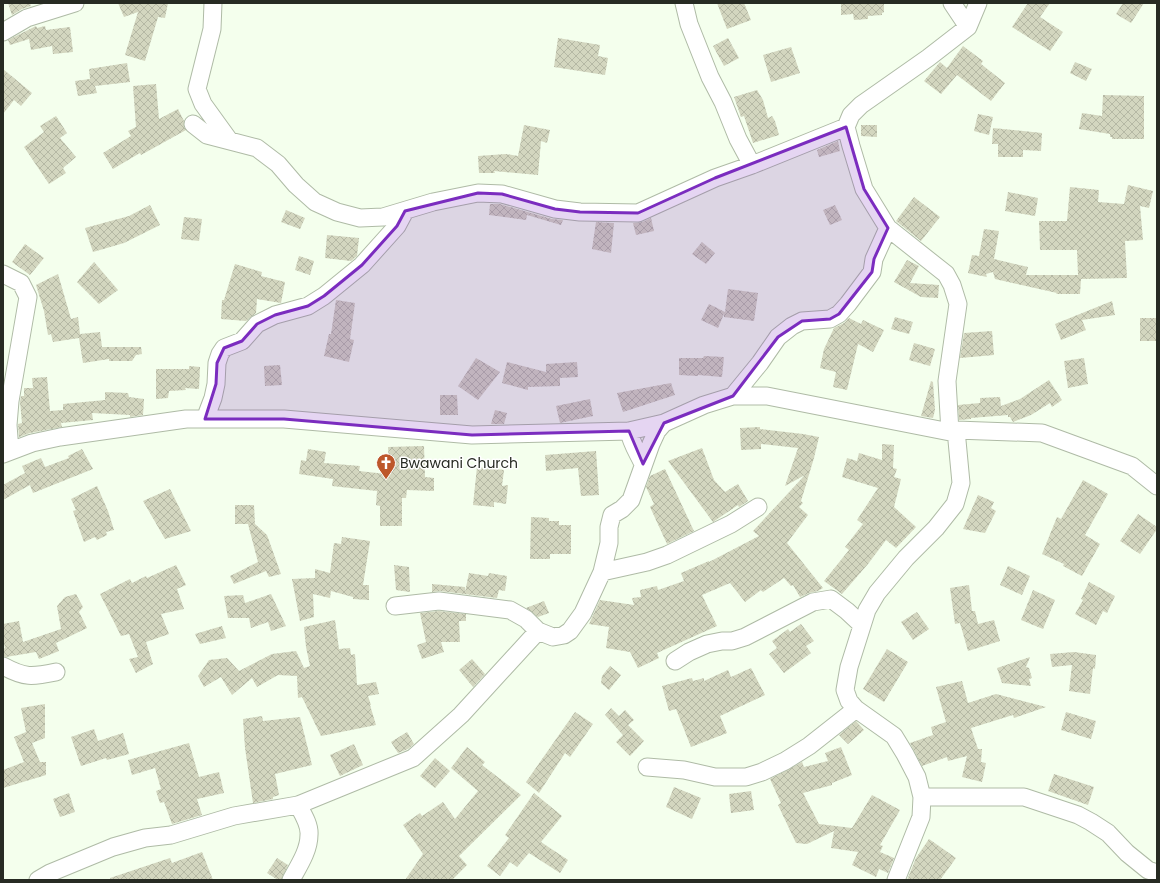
<svg xmlns="http://www.w3.org/2000/svg" width="1160" height="883" font-family="Poppins,sans-serif">
	<defs>
		<pattern id="building-cross-hatch" width="8" height="8" patternUnits="userSpaceOnUse"><rect width="8" height="8" fill="#d3d6bf"/><path d="M0 0l8 8M0 8l8-8" fill="none" stroke="#b5b8a4"/></pattern>
	</defs>
	<rect width="100%" height="100%" fill="#f4ffed"/>
	<!-- building -->
	<path fill="url(#building-cross-hatch)" d="M8 3H30L31 6 22 9 12 15Z
		M118 3H168L165 18 158 17 145 61 125 55 138 12 124 17Z
		M717 3H744L751 20 727 29Z
		M841 3H884V12L882 13V15L868 16V19L854 20 853 14 841 15Z
		M1028 3H1050L1040 17 1063 32 1050 51 1012 27Z
		M1123 3H1144L1131 23 1116 14Z
		M36 26 37 28 45 26 46 30 70 27 73 52 53 54 52 46 31 50 29 39 10 45 8 40Z
		M558 38 600 45 598 56 608 58 605 75 554 67Z
		M728 38 739 58 724 66 713 46Z
		M963 46 983 61 981 64 1005 83 991 101 957 75 941 94 924 81 940 62 947 68Z
		M791 47 800 73 771 82 763 55Z
		M1075 62 1092 69 1086 81 1070 73Z
		M127 63 130 82 95 86 97 93 78 96 75 81 90 79 89 69Z
		M3 69 32 93 21 106 14 100 3 114Z
		M156 84 159 119 178 109 184 121V127L186 130 141 155 140 153 113 169 103 153 131 136 128 131 136 127 133 86Z
		M757 90 763 100 768 118 772 116 775 121 779 135 753 143 744 116 741 117 734 97Z
		M1103 95 1144 96V139H1112V137H1110V134L1079 129 1082 113 1102 116Z
		M978 114 993 117 989 135 974 131Z
		M56 116 67 133 60 138 76 157 63 168 66 173 49 184 24 147 44 132 40 126Z
		M524 125 550 130 547 143 541 141 538 175 494 171 495 173H479L478 156 506 154 518 156Z
		M861 125H877V137L861 136Z
		M993 128 1042 133 1041 151 1023 150V157H998V144H992Z
		M838 141 840 151 819 157 817 150Z
		M1128 185 1153 191 1149 208 1140 206 1143 240 1125 241 1127 278 1081 279 1080 294H1056L1057 293 995 279 993 272 986 274 987 277 968 273 972 255 979 256 984 229 999 231 994 259 1028 267 1026 275H1078L1077 250H1040L1039 221H1067L1070 187 1099 190 1098 202 1124 204Z
		M1008 192 1038 198 1035 216 1005 211Z
		M914 197 940 217 921 241 896 221Z
		M490 204H500L552 219 563 220 561 225 527 215 526 220 489 215Z
		M150 205 160 225 124 243 93 252 85 228 129 216Z
		M835 205 842 220 830 225 823 210Z
		M286 210 305 218 300 229 281 222Z
		M184 217 202 219 199 241 181 239Z
		M651 218 654 231 636 235 633 223 642 222Z
		M596 222 614 223 611 253 592 249Z
		M327 235 359 238 357 256 351 261 325 258Z
		M702 242 715 253 706 264 692 254Z
		M25 244 44 258 30 275 12 262Z
		M299 256 314 261 310 275 295 270Z
		M907 260 919 266 910 283 939 285 938 298 921 297 894 282Z
		M94 262 118 290 99 304 77 282Z
		M235 264 262 272 261 276 285 282 281 303 257 299 256 313 246 321 221 319 222 300H224Z
		M58 274 71 319 78 317 80 334 100 332 102 347H141L142 354 136 355 132 361H109V359L83 363 79 338 53 342 51 334 48 335 44 311 36 285Z
		M728 289 758 293 754 321 724 317V314L718 328 701 320 709 304 725 312Z
		M336 300 355 303 350 339 354 340 349 362 324 356 329 334H331Z
		M1112 301 1115 315 1082 320 1086 330 1061 340 1055 324Z
		M895 317 913 322 909 334 891 329Z
		M849 318 861 324 863 320 884 330 873 352 858 344 847 390 833 387 836 372 820 368 824 349 834 328 844 323Z
		M1140 318H1157V341H1140Z
		M992 331 994 355 960 358 964 333Z
		M914 343 935 349 930 366 909 360Z
		M704 356 724 357 722 377 698 375V376L679 375V358H703Z
		M476 358 500 372 478 400 458 386Z
		M1084 358 1088 384 1068 388 1064 361Z
		M507 362 546 372V364L577 362 578 377 560 378V386L528 387V390L502 383Z
		M280 365 282 385 265 386 264 366Z
		M189 366 200 367 199 389 185 388 186 390 169 391 168 398 156 399V369H189Z
		M47 377 50 411 63 410V404L105 400V392L128 393 129 397 144 399 143 415 130 417V415L92 413 93 420 61 423 62 427 30 433 19 437 18 424 22 423 20 402 21 396H24V388H33L32 378Z
		M1049 380 1062 400 1052 407 1050 403 1031 415 1013 422 1010 417H1008V415L971 418V419L959 420 958 405 980 403V398L1000 397 1001 406 1020 399Z
		M931 381 933 382 935 410 933 418 921 416Z
		M671 383 675 395 623 412 617 393Z
		M440 395H457L458 415H440Z
		M590 399 593 416 560 423 556 406Z
		M495 410 507 413 504 424H491Z
		M760 427V429L803 434 819 437 814 458 801 501 803 503 799 507 808 515 787 543 823 588 818 591 809 593 800 597 793 585 791 586 784 578 763 592 761 590 745 602 730 583 702 595 717 626 657 653 659 658 638 668 630 652 606 648 609 627 589 624 600 600 634 605 632 598 641 597 640 590 657 586 658 590 684 581 681 573 709 561V562L759 536 753 531 805 475 785 486 798 448 761 444V449L741 450 740 428Z
		M882 444 894 445 893 468 897 469 894 477 901 479 894 507 916 527 896 548 886 540 868 564 842 594 824 581 849 550 845 547 863 524 857 520 878 488 842 477 847 458 857 461 859 453 882 460Z
		M424 446 425 477 434 478V491L407 490 406 498H402V526H380V506L376 505 377 491 332 486 333 479 299 474 301 460 306 461 308 449 326 452 324 463 360 466 359 471 386 474 387 465H389L388 447Z
		M702 448 714 480 725 492 738 484 748 501 739 507 738 505 713 522 668 461Z
		M82 449 93 469 33 493 30 485 3 500V485L25 473 22 466 41 458 45 467 69 458 68 456Z
		M596 451 599 495 581 496 578 468 546 471 545 455Z
		M477 467 504 470 502 486 508 485 506 504 494 502V507L473 505Z
		M665 469 694 531 667 544 650 507 654 504 646 487 650 476Z
		M1083 480 1108 494 1085 535 1100 544 1082 576 1063 566 1064 564 1042 554 1057 517 1061 519Z
		M97 486 108 511 114 530 106 532 107 535 97 540 95 537 84 542 73 511 76 510 71 499Z
		M170 489 191 531 165 539 143 501Z
		M978 495 994 502 991 508 996 511 985 533 963 529Z
		M235 505H254L255 524 267 535 281 574 269 577 266 571 234 584 230 576 258 562 248 524H235Z
		M1138 514 1157 527V529L1140 554 1120 541Z
		M531 517 549 518V521H559V525H571V554H550V559H530Z
		M342 537 370 541 363 585H369V600L353 599V597L331 591 330 598 313 594 314 617 300 621 292 579 315 578V569L330 573 334 543 341 544Z
		M176 565 186 585 177 589 184 609 161 614 169 634 146 642 153 664 136 673 129 659 138 657 129 634 121 636 100 594 130 579 132 583 146 576 147 578Z
		M394 565 409 567 410 592 396 590Z
		M1008 566 1030 576 1022 595 1000 585Z
		M469 573 488 576 489 573 507 576 505 591 499 590 497 598 440 591 432 592V584L465 587V592Z
		M1089 582 1115 596 1107 613 1103 611 1096 625 1075 614 1083 600 1081 599Z
		M969 585 972 611H975L978 624 994 620 1000 641 968 651 960 623 955 624 950 588Z
		M1033 590 1055 600 1043 629 1021 620Z
		M76 594 83 607 79 612 87 628 56 643 59 651 39 659 36 652 6 657 3 656V649L5 648 3 639V624L19 621 23 642 61 629 57 606 65 597Z
		M271 594 286 626 271 631 268 622 251 628 249 618H228L224 596 243 595 245 603Z
		M544 601 549 613 538 617 526 608Z
		M439 611 466 614V621H459L460 642H441L444 652 422 659 417 645 426 642 420 613Z
		M917 612 929 629 913 640 901 622Z
		M335 620 339 649 350 648 351 655 355 654 357 685 376 682 379 694 368 696 371 705H370L376 725 321 736 302 697 298 698 297 676 278 675 257 687 252 678 232 695 221 677 204 687 198 676 209 660 227 658 239 671 272 654 296 651 304 668 310 666 306 647 304 627Z
		M801 624 814 641 806 646 811 653 784 673 769 654 777 648 772 641 788 629 790 632Z
		M222 626 226 638 200 644 195 634Z
		M887 649 908 662 884 702 863 689Z
		M1074 652 1096 655 1095 669 1093 668 1090 694 1069 691 1072 665 1052 667 1050 654Z
		M1030 657 1026 667 1029 668 1032 678 1029 679 1031 686 1002 683 997 668Z
		M472 659 485 674 473 687 459 670Z
		M610 666 621 675 609 690 601 683 602 676Z
		M751 668 765 695 720 716 727 733 691 747 676 709 669 711 662 686 692 678 693 681 704 678V681L728 670 731 677Z
		M962 681 968 703 996 694 1046 707 1014 718 1013 715 971 728 978 749H982L981 762 986 763 982 782 962 777 967 756 948 761 947 757 922 766 910 743 933 735 931 727 946 722 936 687Z
		M45 704V738L32 743 40 762H46V775L3 788V770L24 762 14 737 26 732 21 708Z
		M611 708 619 716 625 710 634 720 628 725 644 741 630 756 616 742 623 735 605 715Z
		M575 712 593 724 570 757 565 753 539 793 526 782Z
		M1066 712 1096 721 1091 739 1061 730Z
		M262 716 263 721 300 717 312 765 275 774 279 795 273 797V799L253 803 245 748 243 719Z
		M856 721 864 730 848 744 839 735Z
		M94 729 98 741 123 733 129 754 107 760 106 758 81 766 71 737Z
		M407 732 414 744 408 749 398 753 391 742Z
		M189 743 199 777 219 772 224 793 197 799 202 815 172 824 164 802 160 803 156 791 161 789 155 768 132 775 128 760Z
		M354 744 363 765 340 776 330 755Z
		M467 747 485 762 482 765 521 795 459 856 467 865 452 880H405L423 854 403 825 420 813 422 816 443 802 455 819 478 791 451 768Z
		M841 747 852 775 832 783V785L803 793 819 824 852 828 872 795 900 810 880 845 883 846 880 852 894 858 888 873 879 869 876 877 852 865 858 852 831 848 834 831 807 844 796 843 778 805 781 803 770 779 802 762 804 767 828 761 825 753Z
		M435 758 450 771 435 788 420 776Z
		M1054 774 1094 787 1088 805 1048 791Z
		M674 787 701 798 692 819 666 807Z
		M751 791 754 810 731 813 729 794Z
		M69 793 75 812 60 817 53 799Z
		M534 793 562 816 541 842 568 860 560 873 529 853 517 867 510 862 500 876 487 866 509 838 505 835Z
		M929 839 956 858 940 880H907L916 858Z
		M202 852 213 880H111L110 878 170 858 172 863Z
		M277 858 288 865 281 880H278L267 873Z"/>
	<g fill="none" stroke-linecap="round" stroke-linejoin="round">
		<!-- minor casing -->
		<g stroke="#afbba6" stroke-width="19">
			<path id="minor" d="M213 3 212 29 197 89 203 104 229 140
				M684 3 689 24 710 77 723 102 738 139 752 165
				M952 3 968 27
				M3 32 27 18 75 3
				M193 124 207 135 257 148 278 164 296 185 315 202 337 212 360 218 383 217 433 202 478 193 502 194 555 209 580 212 638 213 715 178 752 165 846 127
				M3 274 21 283 28 297 10 401 8 425 10 451
				M733 396 760 363 778 337 792 326 802 321 830 319 839 314 848 304 872 272 874 259 888 228
				M205 419 213 398 216 384 217 363 220 354 224 348 242 341 257 324 275 315 308 306 324 296 362 265 397 226 405 211
				M629 431C631 443 638 453 643 464
				M950 432 947 381 958 304 952 285 946 274 888 228 864 189 851 146 846 127 851 115 861 105 928 58 968 27 978 3
				M3 454 32 443 60 437 186 419H284L472 435 629 431 664 423 704 405 733 396H767L950 432 956 430 1042 433 1132 466 1157 486
				M602 572 647 562 667 555 731 524 758 507
				M395 606 439 601 510 610 526 619 538 631 553 637 564 635 570 631 583 613 602 572 609 543V527L612 515 622 509 631 500 651 444 657 431 664 423
				M675 661 689 652 707 644 722 641H732L745 637 813 602 831 599 847 611 862 625
				M3 666C25 678 32 677 56 672
				M647 767 684 770 715 777H746L762 772 785 761 809 746 856 709
				M922 797H1024L1078 815 1091 822 1108 833 1127 853 1148 870 1157 873
				M38 880 50 873 113 847 145 838 171 835 234 816 298 805 413 758 461 715 538 631
				M291 880C298 867 309 851 309 835 310 825 303 814 298 805
				M896 880 921 817 922 797 917 777 905 754 894 736 856 709 849 701 845 690 849 667 867 610 877 593 906 558 936 528 955 504 961 483 956 430"/>
		</g>
		<!-- minor -->
		<use href="#minor" stroke="#fff" stroke-width="17"/>
	</g>
	<!-- marked area -->
	<path fill="#7b2cbf" fill-opacity="0.2" stroke="#7b2cbf" stroke-width="3" stroke-linejoin="round" d="M846 127 864 189 888 228 874 259 872 272 839 314 830 319 802 321 778 337 733 396 664 423 643 464 629 431 472 435 284 419H205L216 384 217 363 224 348 242 341 257 324 275 315 308 306 324 296 362 265 397 226 405 211 478 193 502 194 555 209 580 212 638 213 715 178Z"/>
	<!-- icons -->
	<defs>
		<g id="church-pin" transform="scale(1)"><path d="M0 17L-7.5 6A9.5 9.5 0 1 1 7.5 6Z" fill="#bd572b" stroke="#fff"/><path d="M-1.2-6h2.4v3.5h3.3v2.4h-3.3V6h-2.4V-.1h-3.3v-2.4h3.3Z" fill="#fff"/></g>
	</defs>
	<g fill-rule="evenodd">
		<use href="#church-pin" x="386" y="463"/>
	</g>
	<g text-anchor="middle" dominant-baseline="central" stroke-width="3" stroke-linejoin="round" paint-order="stroke">
		<!-- poi labels -->
		<g font-size="14" fill="#272b23" stroke="#fff" text-anchor="start">
			<text x="400" y="463">Bwawani Church</text>
		</g>
	</g>
	<!-- border -->
	<rect width="1160" height="883" fill="none" stroke="#272b23" stroke-width="8"/>
</svg>
